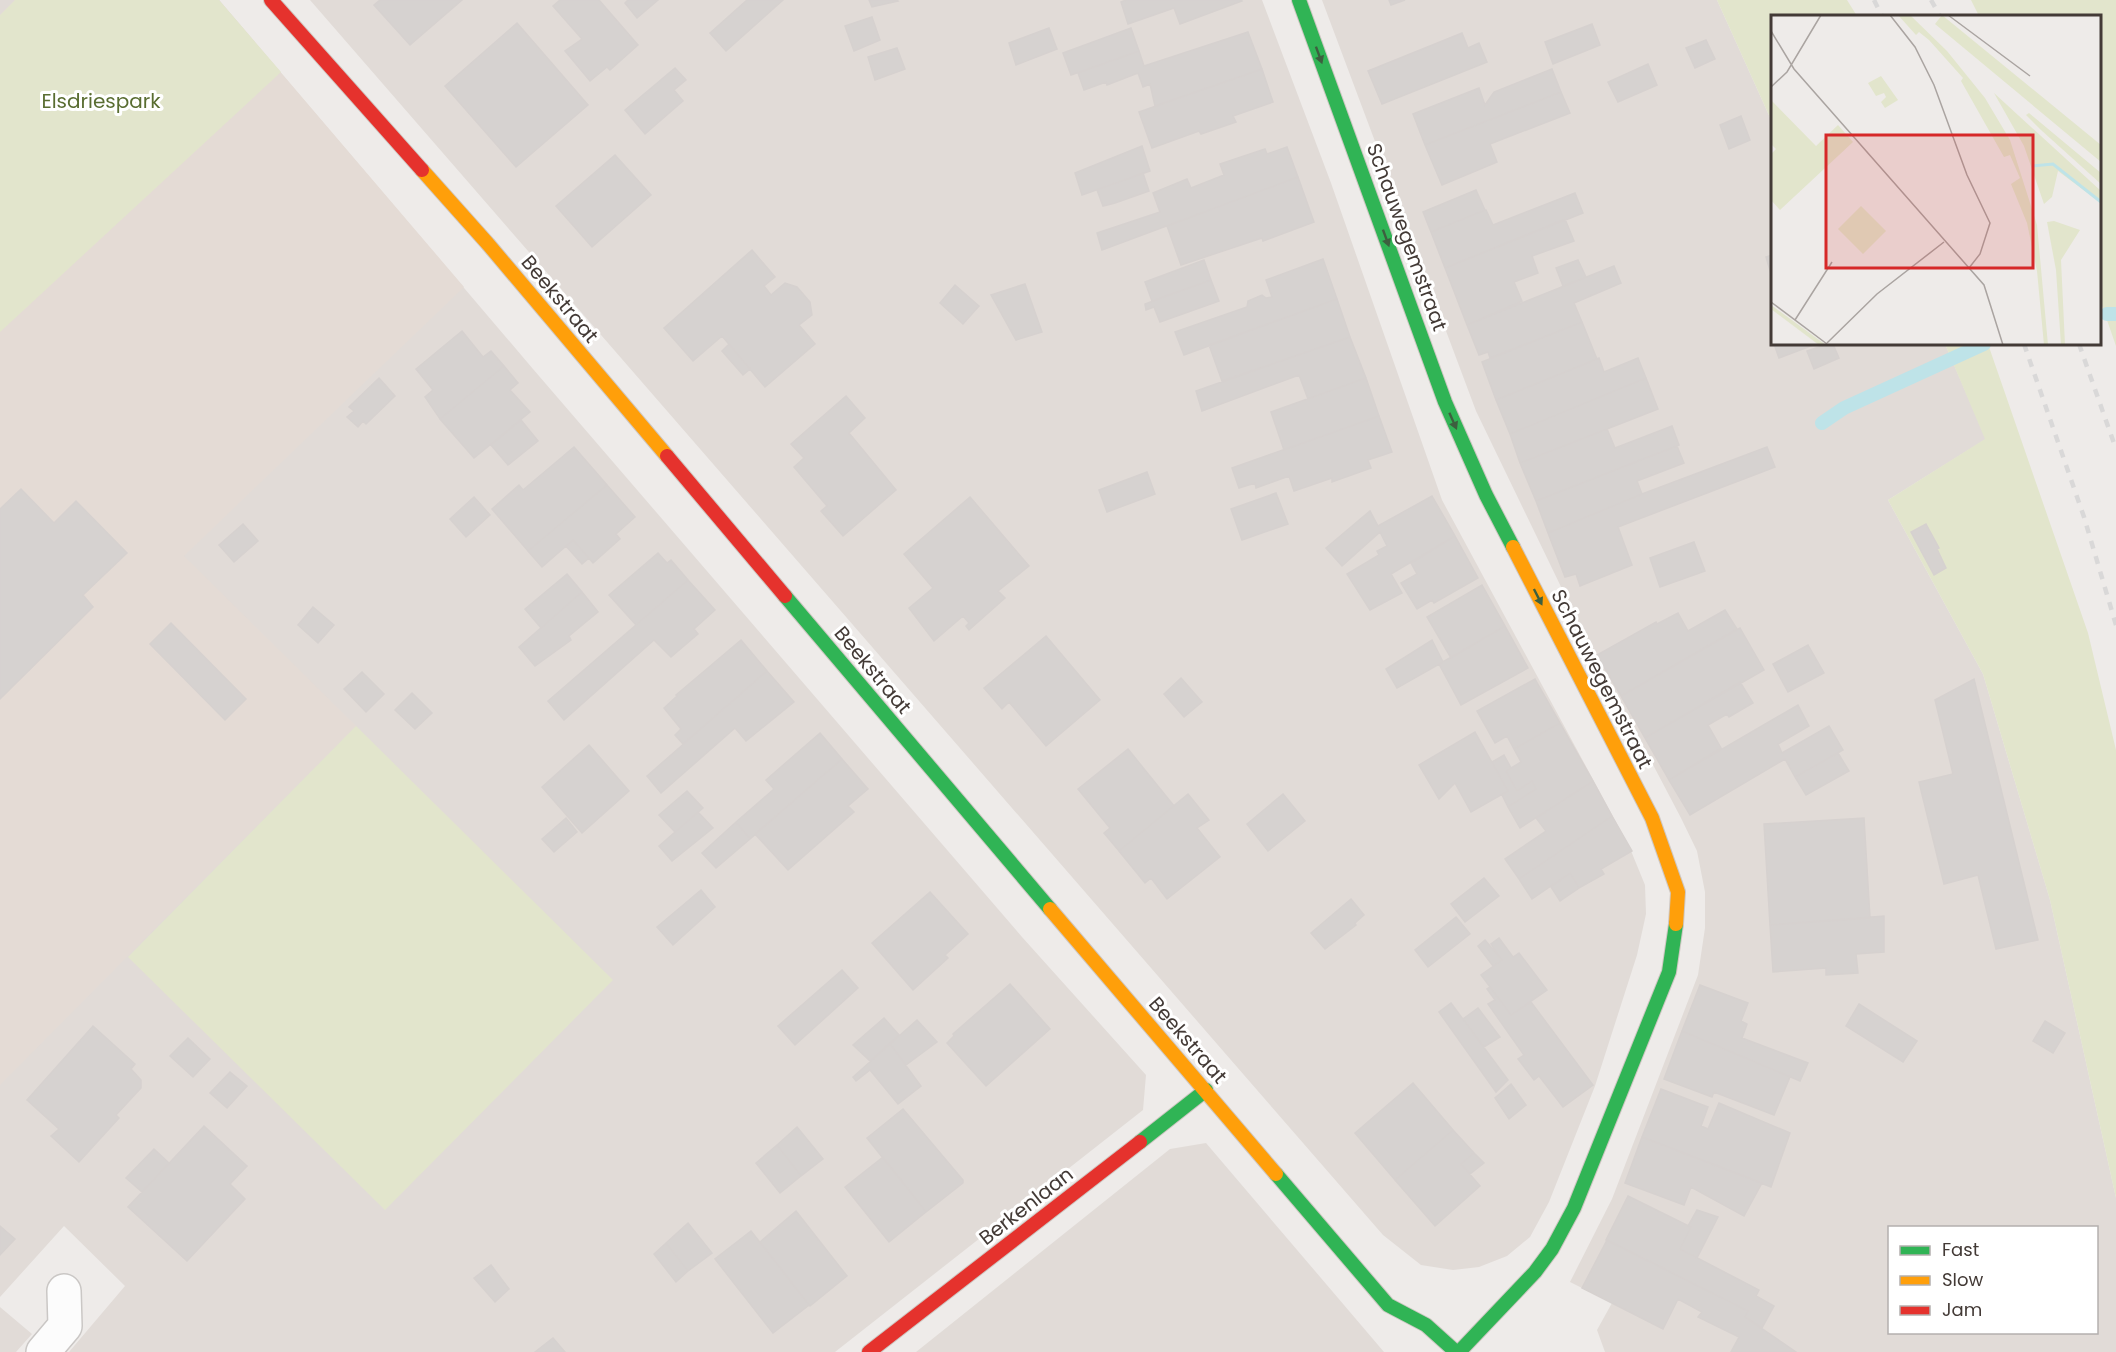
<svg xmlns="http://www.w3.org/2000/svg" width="2116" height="1352" font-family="Poppins,sans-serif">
	<rect width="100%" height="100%" fill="#eeebe9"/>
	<!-- residential -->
	<path fill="#e1dbd7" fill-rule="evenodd" d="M0 0H219L533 369 1022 937 1146 1075 1143 1110 835 1352H69L125 1286 64 1226 0 1297Z
		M310 0H1262L1331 183 1442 500 1629 846 1645 885 1646 914 1637 955 1595 1086 1549 1202 1530 1237 1507 1256 1479 1267 1453 1270 1421 1265 1383 1235Z
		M1322 0H1717L1772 122V344H1945L1986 439 1888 500 1983 674 2050 900 2116 1198V1352H1605L1597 1330 1612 1303 1570 1282 1612 1199 1698 975 1705 928V892L1697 851 1681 818 1578 622 1476 411ZM1890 1228H2096V1332H1890Z
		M1206 1143 1384 1352H916L1170 1149Z
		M0 1307 32 1334 16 1352H0Z"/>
	<!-- education -->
	<path fill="#e4dbd5" d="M15 0H219L464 287 184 556 356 726 0 1085V15Z"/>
	<!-- green -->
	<path fill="#e2e5cc" d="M15 0H219L281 72 0 332V15Z
		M1717 0H1847L1857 16H1772V122Z
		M1971 0H2116V346L2100 300V16H1979Z
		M1945 344H1988L2088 633 2116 750V1198L2050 900 1983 674 1888 500 1985 439Z
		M356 726 613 980 385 1210 128 957Z"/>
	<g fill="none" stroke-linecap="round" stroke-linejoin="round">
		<!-- stream -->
		<path stroke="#bee3e8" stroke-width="14" d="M2107 314H2116
			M1822 423 1844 408 1984 344"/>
	</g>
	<!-- building -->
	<path fill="#d6d2d0" stroke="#d6d1cf" stroke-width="1.5" d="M380 0H462L410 45 374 5Z
		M560 0H599L638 45 610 70 607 67 590 81 565 51 582 39 553 6Z
		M628 0H658L637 18 625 3Z
		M747 0H783L726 51 710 33Z
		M869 0H897L898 1 872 7Z
		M1126 0H1241L1242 1 1180 24 1174 8 1128 24 1121 2Z
		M1389 0H1405L1391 5Z
		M872 17 880 40 854 51 845 26Z
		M517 23 588 105 516 167 445 86Z
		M1592 24 1600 45 1553 64 1545 42Z
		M1049 28 1057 49 1016 65 1009 43Z
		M1131 28 1139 51 1071 75 1063 53Z
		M1248 32 1262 69 1155 106 1150 84 1143 87 1138 73 1107 85 1106 82 1084 90 1078 73 1139 51 1144 66Z
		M1462 33 1468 48 1479 43 1487 62 1382 104 1368 71Z
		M1706 40 1715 59 1695 68 1686 48Z
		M897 48 905 69 875 80 868 57Z
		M1648 64 1657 85 1618 102 1608 82Z
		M675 68 686 80 674 90 683 101 645 134 625 110Z
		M1262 69 1273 102 1233 116 1236 122 1201 134 1199 131 1152 148 1139 112Z
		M1552 69 1561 92 1425 145 1413 114 1479 88 1485 105 1494 92Z
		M1561 92 1570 113 1490 144 1497 162 1442 185 1425 145Z
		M1741 116 1750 140 1729 149 1720 125Z
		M1142 146 1150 171 1082 195 1075 173Z
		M1287 147 1298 177 1102 250 1097 233 1160 212 1153 193 1187 179 1191 188 1224 175 1220 164 1265 149 1267 154Z
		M615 155 651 195 592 247 556 206Z
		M1143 173 1149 191 1115 203 1103 206 1097 190Z
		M1298 177 1314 222 1263 241 1262 238 1181 265 1167 226Z
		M1476 190 1485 210 1431 232 1423 212Z
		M1575 193 1583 213 1445 268 1431 232 1485 210H1486L1493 225Z
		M1565 219 1574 241 1532 256 1538 273 1514 282 1522 301 1467 325 1445 268Z
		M752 250 775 277 764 286 771 295 785 283 797 287 810 302 812 315 799 325 815 344 765 387 722 336 693 361 664 328Z
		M1772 255V277L1766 257Z
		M1323 259 1337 299 1184 355 1175 332 1247 307 1248 301 1262 295 1266 298 1272 297 1266 280Z
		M1204 260 1211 280 1152 301 1145 282Z
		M1578 260 1586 277 1563 286 1556 268Z
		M1614 266 1621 283 1574 303 1582 322 1490 358 1488 352 1479 355 1467 325Z
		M1211 280 1219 301 1160 322 1154 307 1146 310 1145 304Z
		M1025 284 1042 332 1016 340 991 295Z
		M955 285 979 306 963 324 940 303Z
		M1337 299 1350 337 1222 381 1209 345Z
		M1582 322 1597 359 1496 400 1482 362Z
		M462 331 483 357 491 351 504 366 440 419 425 397 433 390 416 369Z
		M1350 337 1366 378 1308 399 1299 375 1202 411 1196 391Z
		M729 344 750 369 743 375 722 351Z
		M1774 344H1816L1779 358Z
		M1828 344H1833L1839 358 1814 369 1807 351Z
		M1599 358 1604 372 1638 358 1646 378 1510 434 1496 400Z
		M504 366 518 383 510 390 530 412 474 458 440 419Z
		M379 378 395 396 366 424 363 421 358 427 347 417 354 411 349 407Z
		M1366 378 1379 416 1284 450 1271 412Z
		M1646 378 1658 409 1520 463 1510 434Z
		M846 396 865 418 849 433 896 490 843 536 821 511 827 506 794 467 804 458 791 444Z
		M1379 416 1392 452 1368 460 1371 468 1332 482V478L1294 491 1289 476 1256 488 1255 483 1239 488 1232 468Z
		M521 420 538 441 508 465 491 445Z
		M1672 426 1679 445 1536 501 1520 463 1607 429 1615 448Z
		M1677 446 1684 463 1637 481 1642 494 1548 533 1536 501Z
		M574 447 607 485 528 551 492 509 519 485 523 490Z
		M1767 447 1775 467 1618 527 1632 565 1580 586 1576 574 1565 577 1548 533 1642 494Z
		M1147 472 1155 494 1107 512 1099 490Z
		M607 485 635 517 616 534 620 539 593 563 573 540 542 567 528 551Z
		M21 489 54 523 76 501 127 553 83 595 93 607 0 699V509Z
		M1276 493 1288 524 1242 540 1231 509Z
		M1432 496 1455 536 1391 574 1402 593 1370 610 1347 574 1379 555 1377 551 1387 546 1380 532 1342 566 1326 548 1370 511 1378 526Z
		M474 497 490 515 466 537 450 519Z
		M970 497 1029 566 998 591 1005 598 969 630 966 626 969 623 963 616 934 641 909 608 933 588 904 554Z
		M243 524 258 541 234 562 219 545Z
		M1926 524 1939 548 1937 549 1946 568 1934 575 1911 532Z
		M1455 536 1478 578 1434 603 1432 600 1417 609 1401 583 1417 574 1411 563Z
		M573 540 589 558 582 564 566 546Z
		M1694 542 1705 571 1660 587 1650 558Z
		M658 553 667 563 671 560 688 580 636 625 609 595Z
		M567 574 582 592 541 628 525 609Z
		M688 580 715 610 694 629 698 634 671 657 654 640 564 720 548 701Z
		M1482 585 1505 626 1451 658 1427 617Z
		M582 592 598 612 569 636 571 640 535 666 519 647Z
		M313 607 334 625 318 643 298 625Z
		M1725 610 1737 629 1621 696 1597 655 1656 622 1657 624 1678 613 1688 631Z
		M171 623 246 699 225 720 150 644Z
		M1505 626 1528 668 1461 705 1439 664Z
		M1740 628 1764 670 1645 738 1621 696Z
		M1046 636 1100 700 1046 746 1009 702 1002 709 984 688Z
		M741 640 767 671 683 744 675 735 681 729 664 708 677 696 676 695Z
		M1432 640 1443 662 1397 688 1386 669Z
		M1808 645 1824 673 1788 692 1773 664Z
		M767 671 794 702 746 741 735 728 661 793 647 776Z
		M362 672 384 694 366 712 344 689Z
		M1181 678 1202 702 1184 717 1164 694Z
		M1535 679 1560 723 1514 749 1507 736 1495 743 1477 711Z
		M1974 679 2038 940 1996 949 1978 875 1944 884 1919 782 1953 774 1935 700Z
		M1740 682 1753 703 1729 717 1727 714 1708 725 1721 748 1669 780 1645 738Z
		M412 693 432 713 415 729 395 710Z
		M1798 705 1809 726 1778 744 1782 753 1829 726 1843 750 1795 777 1785 759 1690 815 1669 780Z
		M1560 723 1593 781 1520 828 1508 807 1536 789 1532 781 1517 791 1506 771 1521 762 1514 749Z
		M1475 732 1508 791 1471 812 1455 783 1439 799 1419 765Z
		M820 733 842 759 750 839 736 822 774 789 766 780Z
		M589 745 629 791 582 833 542 787Z
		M1128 749 1174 806 1119 851 1104 833 1110 828 1078 789Z
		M1838 753 1849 771 1806 795 1795 777Z
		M1504 755 1511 768 1506 771 1517 791 1532 781 1536 789 1508 807 1502 795 1508 791 1492 762Z
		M842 759 868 789 848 806 854 812 788 870 755 834Z
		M1593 781 1612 816 1519 879 1505 859 1546 831 1536 818Z
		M687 791 703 808 675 832 659 815Z
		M1188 794 1209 820 1197 828 1220 857 1167 899 1151 878 1145 883 1119 851Z
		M1283 794 1305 821 1268 851 1247 824Z
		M698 812 713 828 672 861 659 846Z
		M1612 816 1632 851 1601 869 1604 874 1579 888 1570 873 1532 899 1519 879Z
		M566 818 577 832 554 852 542 839Z
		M1864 818 1870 918 1770 925 1764 824Z
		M736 822 750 839 716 868 702 853Z
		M1570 873 1579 888 1560 901 1551 887Z
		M1484 878 1499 896 1465 922 1451 904Z
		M701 890 715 907 673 945 657 927Z
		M930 892 968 934 945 955 948 958 913 990 872 943Z
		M1351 899 1364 915 1355 923 1356 925 1325 949 1311 933Z
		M1884 916V952L1856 954 1858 973 1826 975V968L1773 972 1770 925Z
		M1456 917 1470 934 1428 967 1415 950Z
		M1499 938 1513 957 1519 953 1547 990 1511 1015 1481 975 1502 960 1491 944Z
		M1485 940 1502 960 1493 966 1478 946Z
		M842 970 858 988 795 1045 778 1026Z
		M1010 984 1050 1029 986 1086 947 1043 954 1036 953 1034Z
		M1700 985 1748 1003 1741 1021 1747 1024 1742 1038 1808 1063 1800 1081 1682 1031Z
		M1490 987 1511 1015 1531 1002 1593 1085 1563 1107 1539 1076 1534 1080 1518 1059 1524 1055 1488 1004 1495 1000 1487 989Z
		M1451 1003 1508 1080 1496 1092 1439 1012Z
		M1859 1004 1917 1041 1903 1062 1846 1026Z
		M1478 1008 1500 1037 1484 1047 1463 1019Z
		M884 1018 899 1035 870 1061 853 1045Z
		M917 1020 937 1042 906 1065 890 1044Z
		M2045 1021 2065 1033 2053 1053 2033 1041Z
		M93 1026 135 1064 131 1069 141 1080V1088L116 1115 119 1118 79 1162 51 1136 59 1129 27 1100Z
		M1682 1031 1790 1077 1774 1115 1714 1092 1712 1097 1664 1079Z
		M188 1038 210 1059 193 1077 170 1056Z
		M890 1044 921 1086 898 1104 870 1070 856 1081 853 1077Z
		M230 1072 247 1086 227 1108 210 1093Z
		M1413 1083 1453 1130 1395 1180 1355 1133Z
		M1511 1084 1526 1105 1509 1119 1495 1098Z
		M1661 1089 1708 1107 1701 1126 1708 1129 1719 1103 1790 1133 1771 1187 1642 1137Z
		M903 1109 963 1180V1183L926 1212 867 1138Z
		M204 1126 247 1166 230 1184 245 1199 187 1261 128 1207Z
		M797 1127 823 1159 801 1176 777 1145Z
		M1453 1130 1474 1153 1461 1164 1480 1186 1435 1226 1395 1180Z
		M1642 1137 1762 1183 1744 1216 1691 1187 1684 1205 1625 1183Z
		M777 1145 801 1176 780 1193 756 1163Z
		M154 1149 169 1163 142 1192 126 1178Z
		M1474 1153 1484 1163 1470 1174 1461 1164Z
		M883 1157 926 1212 889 1242 845 1187Z
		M1628 1196 1691 1227 1680 1249 1759 1290 1756 1296 1774 1306 1762 1328 1745 1317 1748 1311 1606 1240Z
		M1697 1210 1718 1217 1697 1258 1680 1249 1691 1227 1688 1226Z
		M1697 1210 1718 1217 1697 1258 1680 1249 1691 1227 1688 1226Z
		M796 1211 847 1276 810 1306 760 1242Z
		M688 1223 712 1253 688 1271 666 1243Z
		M0 1226 15 1239 0 1255Z
		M751 1231 809 1305 773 1333 715 1259Z
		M1607 1240 1748 1311 1745 1317 1796 1352H1731L1739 1337 1698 1317 1702 1312 1678 1299 1663 1329 1582 1288Z
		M666 1243 688 1271 676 1282 654 1254Z
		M491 1265 509 1289 495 1302 474 1278Z
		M553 1338 565 1352H535Z"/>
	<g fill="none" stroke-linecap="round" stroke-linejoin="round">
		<!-- street casing -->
		<g stroke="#cac7c5" stroke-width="36">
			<path id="street" d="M43 1352 65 1326 64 1291"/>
		</g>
		<!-- fast casing -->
		<g stroke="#cec7c2" stroke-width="16">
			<path id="fast" d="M1299 0 1445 402 1486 495 1513 547
				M785 596 1050 909
				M1140 1142 1206 1090
				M1276 1174 1388 1305 1426 1325 1456 1352
				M1459 1352 1535 1272 1552 1249 1574 1208 1669 972 1676 924"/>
		</g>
		<!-- slow casing -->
		<g stroke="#cec7c2" stroke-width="16">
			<path id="slow" d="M422 170 488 244 667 456
				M1513 547 1652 818 1678 892 1676 924
				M1050 909 1276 1174"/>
		</g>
		<!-- jam casing -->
		<g stroke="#cec7c2" stroke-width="16">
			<path id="jam" d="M271 0 422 170
				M667 456 785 596
				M869 1352 1140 1142"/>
		</g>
		<!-- street -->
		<use href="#street" stroke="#fcfcfc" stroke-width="33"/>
		<!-- fast -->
		<use href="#fast" stroke="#30b455" stroke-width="14"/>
		<!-- slow -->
		<use href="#slow" stroke="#ff9f0a" stroke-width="14"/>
		<!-- jam -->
		<use href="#jam" stroke="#e5322d" stroke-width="14"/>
		<!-- rail -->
		<path stroke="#d9d8d8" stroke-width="4.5" stroke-dasharray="8 8" stroke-linecap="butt" d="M1874 0 1882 16
			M1931 0 1940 16
			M2024 344 2084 517 2116 625
			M2079 344 2116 449"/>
	</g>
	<!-- one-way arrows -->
	<defs><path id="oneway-solid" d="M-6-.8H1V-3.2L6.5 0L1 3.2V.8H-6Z" transform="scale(1.5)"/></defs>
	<g fill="#3d5f3f">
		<use href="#oneway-solid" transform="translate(1319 55) rotate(70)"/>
		<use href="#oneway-solid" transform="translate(1386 238) rotate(70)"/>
		<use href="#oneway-solid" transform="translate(1453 421) rotate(66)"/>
		<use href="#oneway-solid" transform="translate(1538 597) rotate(63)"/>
	</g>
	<g text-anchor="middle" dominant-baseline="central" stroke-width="6" stroke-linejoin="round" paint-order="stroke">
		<!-- park labels -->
		<g font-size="20" fill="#596d31" stroke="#fff">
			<text x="101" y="101">Elsdriespark</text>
		</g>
		<!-- street labels -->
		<g font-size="20" fill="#433a36" stroke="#fff">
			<text transform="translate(1407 237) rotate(70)">Schauwegemstraat</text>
			<text transform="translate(560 299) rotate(50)">Beekstraat</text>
			<text transform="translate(873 670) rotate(50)">Beekstraat</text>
			<text transform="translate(1602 679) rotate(63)">Schauwegemstraat</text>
			<text transform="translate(1188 1040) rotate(49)">Beekstraat</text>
			<text transform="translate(1026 1206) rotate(-38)">Berkenlaan</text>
		</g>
	</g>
	<!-- overview -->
	<g transform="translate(1771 15)">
		<rect width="330" height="330" fill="#eeebe9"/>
		<path d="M127 0H139L176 36 214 83 239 125 266 210 277 330H273L266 256 256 208 240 169 249 163 239 140 233 142 190 66 192 63 158 25 148 17 145 20ZM171 0 330 130V147L164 9ZM110 61 127 85 114 93 110 87 115 82 113 78 105 81 97 68ZM223 78 330 176V188L287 156 281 182 273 189 253 131ZM0 85 45 131 67 110 82 127 9 195 0 185V139L5 134 0 129ZM258 98 330 158V169L270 115 255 100ZM90 191 115 216 92 239 67 214ZM283 206 309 215 290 245 294 330H290L285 255 276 207ZM0 290 55 330H48L0 294Z" fill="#e2e5cc"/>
		<path fill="none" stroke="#bee3e8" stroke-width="3" d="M261 151 282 149 330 187"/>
		<path fill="none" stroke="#aaa4a1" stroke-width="1.5" d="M119 0 144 32 163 70 196 160 219 208 209 239 198 253M177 0 259 61M0 16 23 54 213 270 232 330M0 72 16 57 50 0M0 287 56 329M24 305 61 247M56 328 106 279 173 227"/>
		<path fill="#d62828" fill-opacity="0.15" stroke="#d62828" stroke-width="3" d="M55 120H262V253H55Z"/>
		<rect width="330" height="330" fill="none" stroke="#433a36" stroke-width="3"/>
	</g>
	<!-- legend -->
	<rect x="1888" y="1226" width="210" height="108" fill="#ffffff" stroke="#b4b0af" stroke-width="1.5"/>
	<rect x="1900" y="1246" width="30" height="9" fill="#30b455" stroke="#b4b0af" stroke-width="1.5"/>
	<text x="1942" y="1256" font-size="18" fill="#433a36">Fast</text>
	<rect x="1900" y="1276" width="30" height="9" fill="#ff9f0a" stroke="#b4b0af" stroke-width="1.5"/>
	<text x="1942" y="1286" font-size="18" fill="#433a36">Slow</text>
	<rect x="1900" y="1306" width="30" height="9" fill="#e5322d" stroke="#b4b0af" stroke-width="1.5"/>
	<text x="1942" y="1316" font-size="18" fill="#433a36">Jam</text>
</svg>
